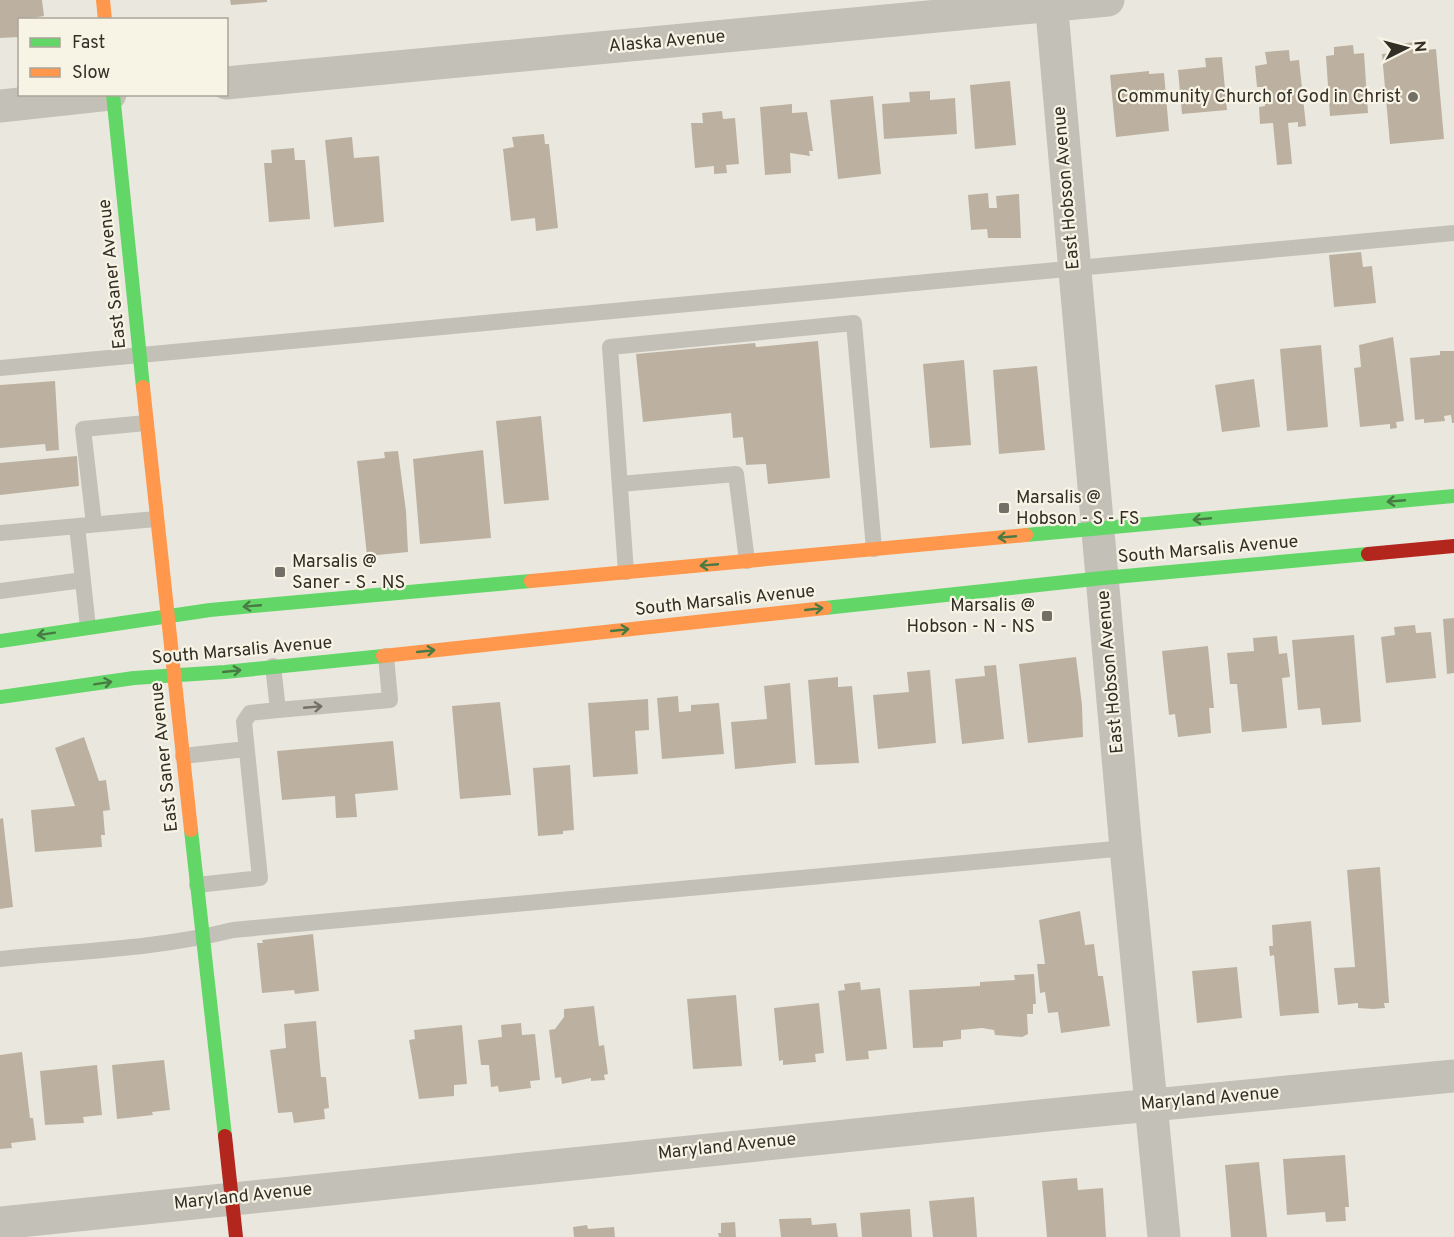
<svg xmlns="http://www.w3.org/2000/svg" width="1454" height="1237" font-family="Overpass,sans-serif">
	<rect width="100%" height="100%" fill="#eae8de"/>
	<!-- building -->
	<path fill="#bcb1a1" d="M0 0H42L44 16 20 20 19 37 0 38Z
		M230 0H267V2L231 5Z
		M1415 42 1416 51 1436 49 1444 139 1390 144 1382 54 1401 52 1400 44Z
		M1353 45 1354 54 1364 53 1368 113 1330 116 1326 56 1334 55V47Z
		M1289 50 1290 61 1299 60 1306 126 1298 127V122L1288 123 1292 164 1277 165 1273 123 1260 124 1259 107 1265 106 1263 87H1257L1255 66 1267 64 1265 52Z
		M1222 57 1227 110 1182 114 1178 70 1206 67 1205 58Z
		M1149 71V74L1164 73 1169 131 1116 137 1110 75Z
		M1010 81 1016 145 975 149 970 85Z
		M930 91V100L955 98 957 134 884 139 882 104 910 102 909 92Z
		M873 96 881 174 838 179 830 100Z
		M792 104V113L807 112 813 151H809L810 156 790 153 791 173 765 175 760 107Z
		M722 111 723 119 735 118 739 164 726 165 727 173 714 174V166L695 168 691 123H703L702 113Z
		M544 134 545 144H549L558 228 536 231 535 218 511 221 503 149 514 147 512 137Z
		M352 137 354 158 379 156 384 222 334 227 325 140Z
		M294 148 295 160H305L310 219 269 222 264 163H272L271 150Z
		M988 193 989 208H997L996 196 1019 194 1021 238H988L987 229 971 230 968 195Z
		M1361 252 1363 267 1372 266 1376 303 1334 307 1329 255Z
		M1393 337 1404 421 1396 422 1397 428 1390 429V424L1360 427 1354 368 1361 367 1359 345Z
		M818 341 830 478 768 484 766 464 746 465 743 437 733 438 731 413 643 422 636 354 755 343 756 347Z
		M1321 345 1328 427 1287 431 1280 349Z
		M1440 351H1454V423H1452L1451 415 1444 416 1445 421 1424 423V419L1415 420 1410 358 1440 355Z
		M964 360 971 445 930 448 923 364Z
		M1037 366 1045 450 999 454 993 370Z
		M1254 379 1260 427 1222 432 1215 385Z
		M55 381 59 450 46 451 45 444 0 448V385Z
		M541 416 549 500 504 504 496 421Z
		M483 450 491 538 420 544 413 459Z
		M398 451 406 511 408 552 367 556 357 461 385 458 384 452Z
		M77 456 79 486 0 495V463Z
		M1454 618V673L1447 674 1443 619Z
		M1415 625 1416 633 1431 632 1436 678 1386 683 1381 637 1395 635 1394 627Z
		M1354 635 1361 722 1322 725 1320 708 1298 710 1292 640Z
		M1277 636 1279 654 1287 653 1290 677 1282 678 1287 728 1242 732 1237 684H1230L1227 653 1254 651 1253 638Z
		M1208 646 1214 708H1209L1211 733 1178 737 1175 714 1169 715 1162 651Z
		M1076 657 1082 705 1083 737 1028 743 1019 664Z
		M996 665 1004 739 962 744 955 679 985 676 984 666Z
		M930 670 936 743 878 749 873 695 909 692 907 672Z
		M838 677V687L852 686 859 763 815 765 808 680Z
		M790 683 796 763 735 769 731 722 767 719 764 686Z
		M678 696 679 712 691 711V705L719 703 724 754 662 759 657 698Z
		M648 699 649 730 635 731 638 774 593 777 588 703Z
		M500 702 511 795 460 799 452 706Z
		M84 737 99 781 106 780 110 810 103 811 105 835H101L102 847 35 852 31 810 75 806 55 748Z
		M393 741 398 790 355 794 357 817 336 818 335 796 282 800 277 751Z
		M570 765 574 830 563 831V834L538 836 533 768Z
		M3 818 13 907 0 909V819Z
		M1380 867 1389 1003H1384L1385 1008 1373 1009 1358 1008V1003L1338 1005 1334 968 1355 967 1347 870Z
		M1080 911 1085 945 1094 944 1098 976H1103L1110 1026 1061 1033 1058 1012 1048 1013 1045 992 1040 993 1037 964H1045L1039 920Z
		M1311 921 1319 1013 1280 1016 1274 955 1270 956 1269 946H1273L1272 925Z
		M313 934 319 991 295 994 294 990 262 993 257 943H263L262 940Z
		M1237 967 1242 1018 1197 1023 1192 971Z
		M1034 974 1036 1004H1033V1014H1027L1028 1034 1022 1037 995 1035 994 1030 982 1028 961 1030V1039L943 1041V1047L913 1048 909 990 980 986V982L1015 980 1014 975Z
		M860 982 861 990 880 988 887 1049 868 1051 869 1059 846 1061 838 991 845 990 844 984Z
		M736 995 742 1066 693 1069 687 999Z
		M819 1003 824 1053 815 1054 816 1062 783 1065V1060L779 1061 774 1008Z
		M594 1006 599 1046 604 1045 608 1074 604 1075 605 1080 591 1081V1078L562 1084 561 1077 555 1078 549 1030 555 1029 564 1017V1009Z
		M316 1021 321 1077H326L329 1108 324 1109 325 1119 294 1123 292 1112 278 1113 270 1050 286 1048 284 1024Z
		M521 1023 522 1035 535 1034 540 1080 530 1081 531 1088 499 1092 498 1086 491 1087 489 1065H481L478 1040 502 1037 501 1025Z
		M462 1025 467 1084 454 1085V1096L419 1099 409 1040 415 1039 414 1030Z
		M22 1052 30 1118H33L36 1140 11 1143 12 1148 0 1149V1055Z
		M164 1060 170 1110 152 1112 153 1115 117 1119 112 1065Z
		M97 1065 102 1115 83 1117 84 1123 45 1125 40 1071Z
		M1345 1155 1349 1207H1345L1346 1221 1326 1222 1325 1212 1287 1215 1283 1159Z
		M1259 1162 1267 1237H1231L1225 1165Z
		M1077 1178 1078 1190 1103 1188 1106 1237H1047L1042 1181Z
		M974 1197 977 1237H933L929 1201Z
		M910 1209 912 1237H862L860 1213Z
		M811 1218 812 1225 836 1223 838 1237H781L779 1219Z
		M735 1222 736 1237H719L718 1233H721V1223Z
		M587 1225 588 1229 614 1227 615 1237H574L573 1227Z"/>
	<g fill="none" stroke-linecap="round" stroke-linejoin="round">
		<!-- lane -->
		<path stroke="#c3c0b7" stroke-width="16" d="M0 368 1454 233
			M620 484 736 474 747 561
			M94 524 83 429 146 423
			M77 526 88 627
			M0 533 156 519
			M626 572 610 347 854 323 874 549
			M0 591 83 580
			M273 666 278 710 390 700 386 656
			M183 756 246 749
			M197 885 260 878 244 722 250 713 278 710
			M0 959C77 951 157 949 233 930L1126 848"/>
		<!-- street -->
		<path stroke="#c3c0b7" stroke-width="33" d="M1051 0 1126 848 1164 1237
			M226 83 1108 0
			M0 106 110 94
			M0 1223C484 1170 969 1122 1454 1076"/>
		<!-- fast -->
		<path stroke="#63d668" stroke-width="14" d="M113 94 143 387
			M1026 535 1454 496
			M825 608 1103 578 1368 554
			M0 641 210 610 531 581
			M0 697 134 678 225 672 383 656
			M191 830 225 1136"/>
		<!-- slow -->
		<path stroke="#ff974d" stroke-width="14" d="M103 0 105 20
			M143 387 191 830
			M531 581 1026 535
			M383 656 825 608"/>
		<!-- jam -->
		<path stroke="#b3261e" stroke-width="14" d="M1368 554 1454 546
			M225 1136 236 1237"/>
	</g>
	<!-- one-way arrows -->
	<defs><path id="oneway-shaft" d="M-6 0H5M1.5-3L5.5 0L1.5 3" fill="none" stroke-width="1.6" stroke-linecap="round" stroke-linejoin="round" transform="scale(1.5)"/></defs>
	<g stroke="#497a44">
		<use href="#oneway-shaft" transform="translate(1396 501) rotate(175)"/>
		<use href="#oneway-shaft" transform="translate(1202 519) rotate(175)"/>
		<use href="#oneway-shaft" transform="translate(1007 537) rotate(175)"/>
		<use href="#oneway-shaft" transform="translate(709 565) rotate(175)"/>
		<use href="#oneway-shaft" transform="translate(252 606) rotate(175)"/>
		<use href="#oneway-shaft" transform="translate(814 609) rotate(-6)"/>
		<use href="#oneway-shaft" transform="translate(620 630) rotate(-6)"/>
		<use href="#oneway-shaft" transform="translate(46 634) rotate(171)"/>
		<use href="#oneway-shaft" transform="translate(426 651) rotate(-6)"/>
		<use href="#oneway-shaft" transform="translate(232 671) rotate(-6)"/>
		<use href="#oneway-shaft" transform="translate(103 683) rotate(-9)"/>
	</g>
	<use stroke="#747067" href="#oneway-shaft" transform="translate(313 707) rotate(-5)"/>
	<!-- markers -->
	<g fill="#736f66" stroke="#f7f4e5" stroke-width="2">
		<circle cx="1413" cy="97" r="6"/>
		<rect x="998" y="502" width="12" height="12" rx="3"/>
		<rect x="274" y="566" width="12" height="12" rx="3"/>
		<rect x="1041" y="610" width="12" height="12" rx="3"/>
	</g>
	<g text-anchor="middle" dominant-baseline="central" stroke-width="4.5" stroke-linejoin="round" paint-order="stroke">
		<!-- street labels -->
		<g font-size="18" fill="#332e26" stroke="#f7f4e5">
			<text transform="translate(667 42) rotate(-5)">Alaska Avenue</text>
			<text transform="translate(1067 188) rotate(-95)">East Hobson Avenue</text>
			<text transform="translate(113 274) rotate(-96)">East Saner Avenue</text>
			<text transform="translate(1208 550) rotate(-5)">South Marsalis Avenue</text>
			<text transform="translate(725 601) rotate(-6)">South Marsalis Avenue</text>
			<text transform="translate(242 651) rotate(-5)">South Marsalis Avenue</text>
			<text transform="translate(1111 672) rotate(-95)">East Hobson Avenue</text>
			<text transform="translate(165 757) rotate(-96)">East Saner Avenue</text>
			<text transform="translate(1210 1099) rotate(-5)">Maryland Avenue</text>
			<text transform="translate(727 1147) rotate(-6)">Maryland Avenue</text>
			<text transform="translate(243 1197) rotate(-6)">Maryland Avenue</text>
		</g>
		<!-- poi labels -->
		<g font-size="18" fill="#332e26" stroke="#f7f4e5" text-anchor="end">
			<text x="1401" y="97">Community Church of God in Christ</text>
			<text x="1016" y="498" text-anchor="start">Marsalis @<tspan x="1016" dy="21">Hobson - S - FS</tspan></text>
			<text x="292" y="562" text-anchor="start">Marsalis @<tspan x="292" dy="21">Saner - S - NS</tspan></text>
			<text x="1035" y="606">Marsalis @<tspan x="1035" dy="21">Hobson - N - NS</tspan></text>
		</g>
	</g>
	<!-- legend -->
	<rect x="18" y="18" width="210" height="78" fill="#f7f4e5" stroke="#a9a599" stroke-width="1.5"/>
	<rect x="30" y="38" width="30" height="9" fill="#63d668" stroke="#a9a599" stroke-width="1.5"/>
	<text x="72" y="48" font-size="18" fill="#332e26">Fast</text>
	<rect x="30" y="68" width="30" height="9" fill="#ff974d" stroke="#a9a599" stroke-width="1.5"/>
	<text x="72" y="78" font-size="18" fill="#332e26">Slow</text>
	<!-- north arrow -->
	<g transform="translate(1406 48) rotate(84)" stroke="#f7f4e5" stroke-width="4.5" paint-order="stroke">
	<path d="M0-4.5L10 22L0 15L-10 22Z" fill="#332e26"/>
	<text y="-9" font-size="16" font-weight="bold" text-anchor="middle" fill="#332e26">N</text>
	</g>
</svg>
